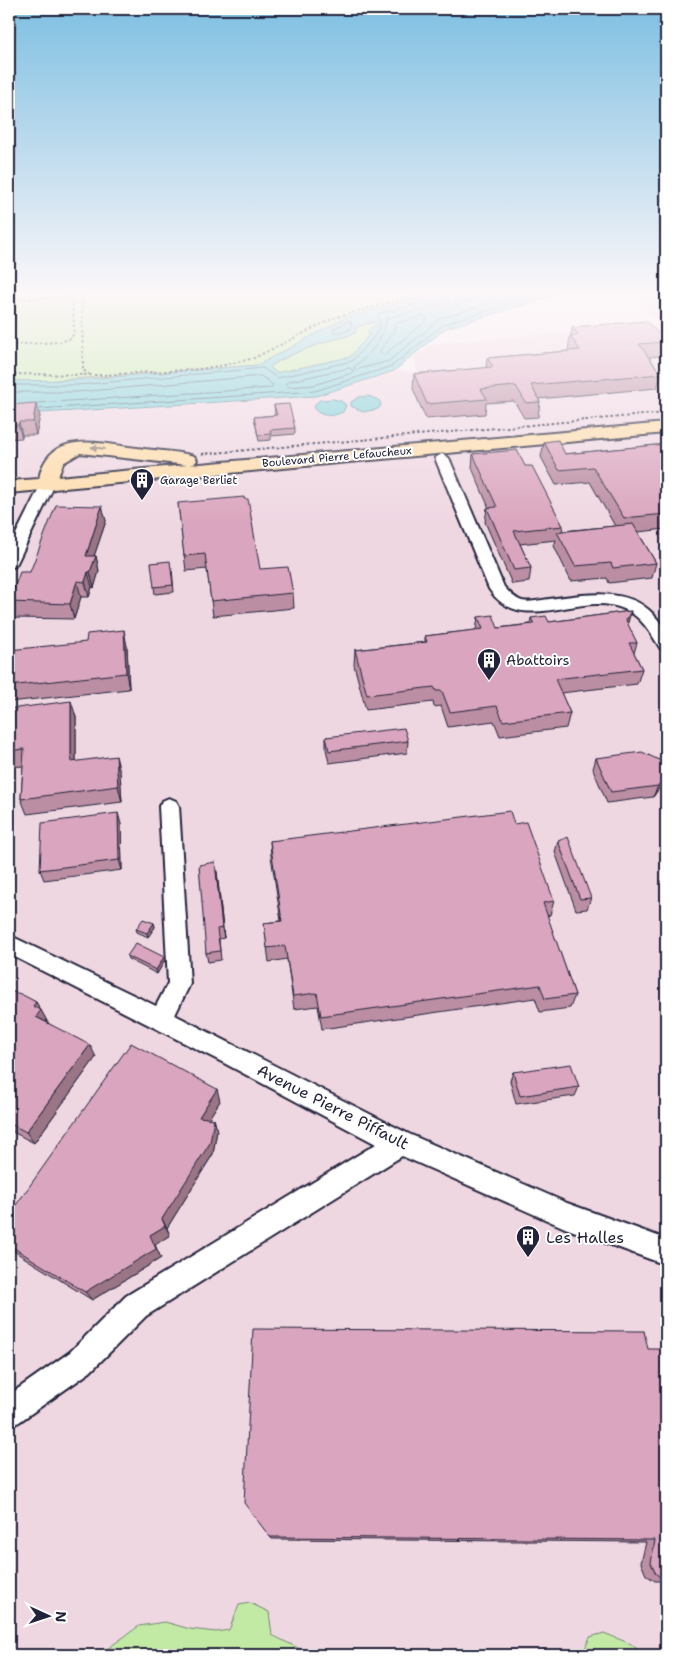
<svg xmlns="http://www.w3.org/2000/svg" width="675" height="1664" font-family="'Shantell Sans',sans-serif">
	<rect width="100%" height="100%" fill="#f8edf2"/>
	<filter id="ink" filterUnits="userSpaceOnUse"><feTurbulence type="fractalNoise" baseFrequency=".02" numOctaves="2"/><feDisplacementMap in="SourceGraphic" scale="10" xChannelSelector="R" yChannelSelector="G"/><feConvolveMatrix kernelMatrix="1 2 1 2 8 2 1 2 1" color-interpolation-filters="sRGB"/></filter>
	<g filter="url(#ink)">
		<!-- built -->
		<path fill="#efd7e2" d="M633 291H666V1655H9V415L316 396 394 371H417L414 357 434 343 659 325Z"/>
		<!-- green -->
		<path fill="#c3eaa5" stroke="#728670" d="M9 291H448L347 317 258 365 44 381H9Z
			M374 322 376 324 367 332 370 334 350 357 276 373 270 367C284 356 318 344 336 339 343 337 349 336 355 333L356 327Z
			M250 1603 269 1612 272 1635 312 1655H65L107 1649 139 1626 165 1622 190 1629 216 1632 229 1630 239 1605Z
			M604 1633 631 1644 644 1655H582L590 1637Z"/>
		<!-- water -->
		<path fill="#7fd0d8" stroke="#5a8a99" fill-rule="evenodd" d="M448 291H570L446 328 394 371 316 396 9 415V381L77 380 258 365 347 317ZM374 322 376 324 367 331 370 334 350 357 276 373 270 367C281 357 320 343 336 339 343 337 349 336 355 333L356 327Z
			M368 396 379 400 381 405 378 409 363 412 351 406V402L359 397Z
			M333 399 341 401 346 405 343 412C333 417 322 417 314 409L315 404 320 400Z"/>
		<g fill="none" stroke-linecap="round" stroke-linejoin="round">
			<!-- shore -->
			<path stroke="#47687a" stroke-width="1" d="M450 291 448 299 442 304 387 318C383 339 371 354 354 367L355 370 389 361 441 318 529 291
				M457 291 455 303 458 305 503 291
				M424 316 427 318 426 321 385 354H381L380 351 393 333 395 324Z
				M349 321 352 323 350 330 333 333 334 329Z
				M350 368 353 370 352 373 314 385 287 387 285 385 287 382Z
				M9 385H77L263 368 277 378 352 361 373 338 380 327 378 314 440 298 444 291
				M9 392H77L261 376 273 385 271 388 38 403
				M39 409 315 391 392 366 444 324 550 291"/>
			<!-- minor casing -->
			<g stroke="#22223b" stroke-width="4">
				<path id="minor" d="M442 454 449 458 504 587C509 592 515 599 522 601 531 603 540 600 549 599 581 595 626 586 652 613 665 627 666 630 666 650L660 648C651 633 641 616 624 609 581 589 521 638 489 589L435 458Z
					M48 480 53 481 55 484 17 563 15 566 9 568V548L41 484 43 481Z
					M169 798 176 801 179 806 190 984 175 1015 409 1134 567 1203 666 1239V1265L565 1228 402 1156 146 1316 90 1372 19 1422 9 1427V1395L70 1352 126 1296 376 1144 222 1062 9 954V935L156 1006 168 983 159 806 162 801Z"/>
			</g>
			<!-- major casing -->
			<g stroke="#22223b" stroke-width="4">
				<path id="major" d="M666 423V433L9 493V481L39 479C48 428 101 444 137 448 156 451 176 451 194 456L197 460 194 464 189 465ZM80 453 187 465 58 477 63 463Z"/>
			</g>
			<!-- path -->
			<path stroke="#22223b" stroke-width="2" stroke-dasharray="2.5 2.5" stroke-linecap="butt" d="M82 291 83 370 89 374
				M9 300 71 297
				M9 345 60 342 72 338C77 322 70 307 73 291
				M9 374 103 375 200 369 225 365 254 358 336 317 434 291
				M202 454 666 413"/>
			<!-- minor -->
			<use href="#minor" fill="#fff" fill-rule="evenodd"/>
			<!-- major -->
			<use href="#major" fill="#fddcac" fill-rule="evenodd"/>
		</g>
		<!-- wall -->
		<path fill="#bb8ea3" stroke="#22223b" d="M572 327 665 342 661 356 649 357 661 374 657 388 538 399 540 402 538 417 524 418 514 401 486 403 485 414 426 419 413 389 414 374 486 368 487 358 568 351 570 336 571 335Z
			M9 405 40 416 36 435H22V438L9 439Z
			M274 405 295 428V434L271 436V440L259 441 254 417 275 415Z
			M544 442 565 454 666 444V529L638 532 656 563 652 578 609 583 607 578 571 581 554 546 556 540 520 544 531 568 529 582 512 584 485 522 487 508H489L472 468 473 454 525 466 563 526 562 531 615 526 590 482 556 485 541 457Z
			M178 503 260 569 293 593 294 608 213 616 207 569 186 571Z
			M102 506 106 521 94 556H96L99 571 94 588 92 587 89 597H81L74 619 13 618 9 604V601L30 572Z
			M172 568 174 592 155 594 154 587Z
			M631 611 627 624 637 643 634 653 642 669 637 684 561 693 570 713 566 728 500 736 494 721 448 727 441 706 434 707 433 702 366 710 354 665 355 650 425 642V636L476 630 478 617 498 628 530 624 531 618 549 622Z
			M127 646 129 689 9 702V650Z
			M9 709 76 717V761L120 772 122 802 27 814 21 799 23 766 9 767Z
			M326 737 408 741 407 753 329 763 326 749Z
			M596 758 666 760V785L661 786 653 797 607 803 593 769Z
			M121 824 122 870 44 880 40 870Z
			M514 824 554 901 550 915 547 916 575 995 570 1008 540 1012 535 998 322 1029 318 1006 294 1009 287 959 269 962 264 923 281 921 271 856 270 841Z
			M558 841 591 898 587 909 576 910 555 852Z
			M217 872 224 938 219 939 221 960 208 962 206 953Z
			M154 923 155 927 148 937 137 932 136 929Z
			M127 956 164 957 165 960 157 974 128 959Z
			M9 991 36 1002 48 1023 96 1057 34 1143 9 1130Z
			M513 1072 579 1087 575 1096 516 1104 510 1081Z
			M220 1101 209 1118 214 1119 217 1130 213 1154 167 1228 170 1235 155 1245 161 1258 92 1300 9 1248V1215Z
			M644 1331 666 1581H655L646 1575 641 1563 646 1542 272 1539 270 1537Z"/>
		<!-- shaded-wall -->
		<path fill="#997485" stroke="#22223b" d="M36 403 40 416 36 435 33 422Z
			M19 422 22 435V438L18 425Z
			M102 506 106 521 89 571 86 556Z
			M96 556 99 571 94 588 90 572Z
			M88 572 92 587 89 597 85 582Z
			M77 581 81 597 74 619 70 604Z
			M631 611 627 627 626 620Z
			M124 630 127 646 129 689 126 673Z
			M71 701 76 717V777L71 762Z
			M116 756 120 772 122 802 118 786Z
			M666 774V785L661 786 653 797 658 786Z
			M118 813 121 824 122 870 119 860Z
			M215 862 217 872 224 938 222 928Z
			M154 923 155 927 148 937 147 933Z
			M164 957 165 960 157 974 156 970Z
			M36 1002 41 1011V1010L48 1023 36 1017 33 1006Z
			M90 1045 96 1057 34 1143 26 1132Z
			M217 1089 220 1101 203 1128 199 1117Z
			M214 1119 217 1130 213 1154 167 1228 162 1219Z
			M165 1226 170 1235 155 1245 161 1258 92 1300 85 1292 150 1235Z"/>
		<!-- building -->
		<path fill="#daa5be" stroke="#22223b" d="M647 321 665 342 639 344 661 374 531 385 540 402 526 403 516 386 481 389 487 399 427 404 414 374 493 367 487 358 580 350 570 336 578 335 572 327Z
			M36 403 33 422H19L18 425 9 426V405Z
			M289 404 295 428 270 430 271 434 258 435 254 417 277 415 274 405Z
			M558 440 565 454 666 444V514L624 518 593 467 559 470 544 442Z
			M517 450 525 466H532L563 526 514 531 531 568 514 570 487 508 497 507 473 454Z
			M244 497V499H248L260 569 288 567 293 593 211 601 205 554 184 556 178 503Z
			M56 505 102 506 86 556H96L90 572H88L85 582 77 581 70 604 9 602 20 572H30Z
			M633 524 656 563 613 568 611 563 575 566 557 532Z
			M170 561 173 585 154 587 151 563Z
			M631 611 626 620 637 643H629L642 669 555 679 570 713 503 721 497 706 450 712 442 691H436L434 687 367 695 355 650 427 642 425 636 483 629 478 617 493 615 498 628 534 624 531 618 546 616 549 622Z
			M124 630 126 673 9 686V650L86 642 87 634Z
			M71 701V762L116 756 118 786 21 799 24 749 9 751V709Z
			M404 728 408 741 329 751 326 737Z
			M642 752 659 760 666 759V774L658 786 611 792 596 758Z
			M510 811 514 824 526 822 554 901 543 903 575 995 545 999 540 985 321 1016 317 993 293 996 285 946 267 948 264 923 282 921 270 841Z
			M118 813 119 860 40 870 42 823Z
			M568 837 591 898 580 899 558 841Z
			M215 862 222 928 217 929 220 951 206 953 199 865Z
			M143 919 154 923 147 933 136 929Z
			M136 943 164 957 156 970 127 956Z
			M9 991 21 994 36 1002 33 1006 41 1010 36 1017 90 1045 26 1132 9 1123Z
			M131 1043 217 1089 199 1117 214 1119 210 1143 162 1219 165 1226 150 1235 156 1249 85 1292 9 1245V1215Z
			M571 1064 579 1087 520 1096 513 1072Z
			M253 1329 644 1331 648 1349H666V1581L656 1574 651 1563 655 1540 270 1537 244 1503Z"/>
		<!-- one-way arrows -->
		<defs><path id="oneway-solid" d="M-6-.8H1V-3.2L6.5 0L1 3.2V.8H-6Z" transform="scale(1.25)"/></defs>
		<use fill="#907f74" href="#oneway-solid" transform="translate(98 448) rotate(-173)"/>
	</g>
	<!-- sky -->
	<linearGradient id="sky" x2="0" y2="1"><stop stop-color="#7ebfe2"/><stop offset="0.56" stop-color="#fcf7f9"/><stop offset="1" stop-color="#fcf7f9" stop-opacity="0"/></linearGradient>
	<rect width="675" height="524" fill="url(#sky)"/>
	<!-- icons -->
	<defs>
		<g id="building-pin" transform="scale(1.25)"><path d="M0 17L-7.5 6A9.5 9.5 0 1 1 7.5 6Z" fill="#22223b" stroke="#fff"/><path d="M-4-6H4V6H1V3H-1V6H-4ZM-2.5-4.3h1.7v1.8h-1.7ZM.8-4.3h1.7v1.8H.8ZM-2.5-1h1.7V.8h-1.7ZM.8-1h1.7V.8H.8Z" fill="#fff"/></g>
	</defs>
	<g fill-rule="evenodd">
		<use href="#building-pin" x="142" y="480"/>
		<use href="#building-pin" x="489" y="660"/>
		<use href="#building-pin" x="528" y="1237"/>
	</g>
	<g text-anchor="middle" dominant-baseline="central" stroke-width="4" stroke-linejoin="round" paint-order="stroke">
		<!-- far-street labels -->
		<g font-size="11" fill="#22223b" stroke="#fff">
			<text transform="translate(337 457) rotate(-5)">Boulevard Pierre Lefaucheux</text>
		</g>
		<!-- far-poi labels -->
		<g font-size="11" fill="#22223b" stroke="#fff" text-anchor="start">
			<text x="160" y="480">Garage Berliet</text>
		</g>
		<!-- poi labels -->
		<g font-size="14" fill="#22223b" stroke="#fff" text-anchor="start">
			<text x="506" y="660">Abattoirs</text>
		</g>
		<!-- near-street labels -->
		<g font-size="16" fill="#22223b" stroke="#fff">
			<text transform="translate(333 1107) rotate(27)">Avenue Pierre Piffault</text>
		</g>
		<!-- near-poi labels -->
		<g font-size="16" fill="#22223b" stroke="#fff" text-anchor="start">
			<text x="546" y="1237">Les Halles</text>
		</g>
	</g>
	<!-- margin -->
	<rect width="675" height="1664" fill="none" stroke="#fff" stroke-width="30"/>
	<rect x="15" y="15" width="645" height="1634" fill="none" stroke="#22223b" stroke-width="2" filter="url(#ink)"/>
	<!-- north arrow -->
	<g transform="translate(48 1616) rotate(93)" stroke="#ffffff" stroke-width="4" paint-order="stroke">
	<path d="M0-4L9 19L0 12L-9 19Z" fill="#22223b"/>
	<text y="-8" font-size="14" font-weight="bold" text-anchor="middle" fill="#22223b">N</text>
	</g>
</svg>
